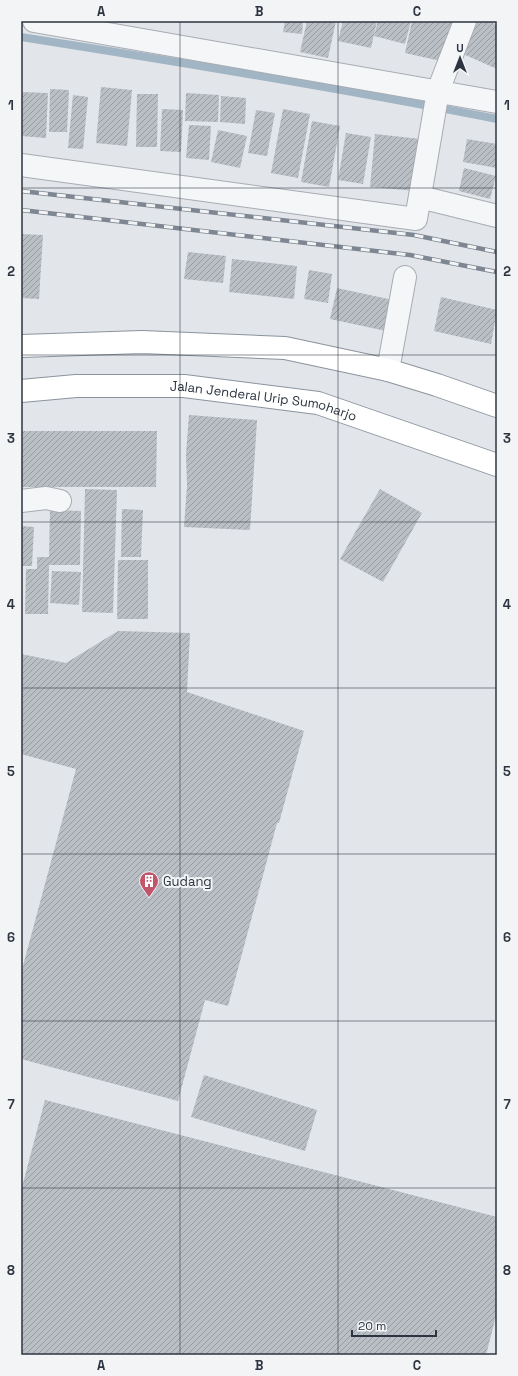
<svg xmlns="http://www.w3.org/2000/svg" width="518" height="1376" font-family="'Space Grotesk',sans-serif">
	<defs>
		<pattern id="building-hatch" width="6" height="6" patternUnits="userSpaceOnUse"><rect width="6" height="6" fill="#babfc5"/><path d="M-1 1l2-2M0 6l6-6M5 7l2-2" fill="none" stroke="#979ca1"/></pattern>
	</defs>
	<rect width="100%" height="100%" fill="#e2e5e9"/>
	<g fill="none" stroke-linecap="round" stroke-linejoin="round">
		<!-- stream -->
		<path stroke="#a1b5c5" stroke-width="8" d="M21 37C180 62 339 88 497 119"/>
	</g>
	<!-- building -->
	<path fill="url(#building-hatch)" d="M285 21H303L302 34 283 32Z
		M307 21H336L328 58 300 52Z
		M343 21H377L371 48 338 41Z
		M378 21H411L405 44 374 36Z
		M412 21H455L445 62 405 53Z
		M475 21H489L497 25V69L461 53Z
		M101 87 132 90 127 146 96 143Z
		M50 89 69 90 67 132H49Z
		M21 92 48 93 46 138 21 136Z
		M186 93 219 95 218 122 185 121Z
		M137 94H158L157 147H136Z
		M73 95 88 97 83 149 68 148Z
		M221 96 246 98 245 124 220 122Z
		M162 109 183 110 181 152 160 151Z
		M283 109 310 114 298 178 271 173Z
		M256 110 275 113 267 156 248 153Z
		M312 121 340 126 329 187 301 182Z
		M189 125 211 126 209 160 186 158Z
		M218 130 247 136 240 168 211 162Z
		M346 133 371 137 363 184 338 180Z
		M375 134 421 139 416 191 370 187Z
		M467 139 497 144V168L463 162Z
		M464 168 496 176 490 199 459 191Z
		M21 234 43 235 39 299 21 298Z
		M188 252 226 256 223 283 184 279Z
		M232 259 297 266 294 299 229 292Z
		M309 270 332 274 328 303 304 299Z
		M337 288 393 300 386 331 330 319Z
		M441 297 497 310 491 344 434 331Z
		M189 415 257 420 250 530 184 527 187 486 186 454Z
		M21 431H157L156 487H21Z
		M85 489 117 490 113 613 82 612Z
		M380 489 422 513 383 582 340 559Z
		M122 509 143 510 141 557H121Z
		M50 510 81 511 80 565H49L48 614H25L26 569H37V557H49Z
		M21 526 34 527 32 566H21Z
		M118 560H148V619H117Z
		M52 571 81 572 79 605 50 603Z
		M118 631 190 633 187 692 304 731 279 823H277L228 1006 205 1000 178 1101 21 1059V973L76 769 21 754V654L66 663Z
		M204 1075 317 1110 305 1151 191 1117Z
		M45 1100 497 1217V1312L486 1355H21V1191Z"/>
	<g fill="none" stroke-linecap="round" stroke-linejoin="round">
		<!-- street casing -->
		<g stroke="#a8acb3" stroke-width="24">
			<path id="street" d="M34 21 497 102
				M21 165 416 219 438 91 465 21
				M420 197 497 216
				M388 370 405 277
				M21 501 46 498 60 501"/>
		</g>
		<!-- highway casing -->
		<g stroke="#8b949e" stroke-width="24">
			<g id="highway">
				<path d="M21 346 142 342 285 348 388 370 437 385 497 406"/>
				<path id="s1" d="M21 391 76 386H184L318 403 497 465"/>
			</g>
		</g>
		<!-- street -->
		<use href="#street" stroke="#f4f6f8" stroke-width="22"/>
		<!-- highway -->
		<use href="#highway" stroke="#fff" stroke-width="22"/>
		<!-- rail casing -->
		<g stroke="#7d8691" stroke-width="4.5">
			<path id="rail" d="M21 191 414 235 497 252
				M21 210 410 255 497 272"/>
		</g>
		<!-- rail -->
		<use href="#rail" stroke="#f2f4f6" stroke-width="3" stroke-dasharray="9" stroke-linecap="butt"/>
	</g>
	<!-- grid -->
	<path fill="none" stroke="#2c343f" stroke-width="1" stroke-opacity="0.55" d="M180 21V1355M338 21V1355M21 188H497M21 355H497M21 522H497M21 688H497M21 854H497M21 1021H497M21 1188H497"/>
	<!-- icons -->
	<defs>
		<g id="building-pin" transform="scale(1)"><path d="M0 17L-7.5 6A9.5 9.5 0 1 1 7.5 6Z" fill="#c0556c" stroke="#f2f4f6"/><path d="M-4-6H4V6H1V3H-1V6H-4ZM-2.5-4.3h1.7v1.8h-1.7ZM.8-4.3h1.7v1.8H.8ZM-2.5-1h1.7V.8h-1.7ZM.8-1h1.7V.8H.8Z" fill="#fff"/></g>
	</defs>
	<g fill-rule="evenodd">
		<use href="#building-pin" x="149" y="881"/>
	</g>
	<g text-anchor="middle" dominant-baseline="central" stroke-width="4" stroke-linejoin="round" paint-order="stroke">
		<!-- street labels -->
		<g font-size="13" fill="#2c343f" stroke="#f2f4f6">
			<text stroke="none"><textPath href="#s1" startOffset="244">Jalan Jenderal Urip Sumoharjo</textPath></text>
		</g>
		<!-- poi labels -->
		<g font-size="13" fill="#2c343f" stroke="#f2f4f6" text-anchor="start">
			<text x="163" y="881">Gudang</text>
		</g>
	</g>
	<!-- border -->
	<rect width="518" height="1376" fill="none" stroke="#f2f4f6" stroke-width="44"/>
	<!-- north arrow -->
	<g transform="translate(460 58)" stroke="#f2f4f6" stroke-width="3" paint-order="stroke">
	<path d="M0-3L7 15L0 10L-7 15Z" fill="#2c343f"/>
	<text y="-6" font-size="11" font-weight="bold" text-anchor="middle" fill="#2c343f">U</text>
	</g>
	<!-- scale -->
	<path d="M352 1330v6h84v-6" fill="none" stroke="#2c343f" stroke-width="2"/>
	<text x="358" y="1330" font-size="12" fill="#2c343f" stroke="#f2f4f6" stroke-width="3" paint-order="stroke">20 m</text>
	<rect x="22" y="22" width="474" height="1332" fill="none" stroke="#2c343f" stroke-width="1.5"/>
	<g font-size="13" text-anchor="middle" font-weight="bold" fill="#2c343f">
		<text x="101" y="16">A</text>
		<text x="259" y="16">B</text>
		<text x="417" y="16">C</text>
		<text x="11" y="110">1</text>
		<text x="507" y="110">1</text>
		<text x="11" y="276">2</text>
		<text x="507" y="276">2</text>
		<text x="11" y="443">3</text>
		<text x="507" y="443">3</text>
		<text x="11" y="609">4</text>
		<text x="507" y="609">4</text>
		<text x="11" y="776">5</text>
		<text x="507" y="776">5</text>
		<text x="11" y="942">6</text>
		<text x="507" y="942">6</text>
		<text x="11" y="1109">7</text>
		<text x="507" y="1109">7</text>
		<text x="11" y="1275">8</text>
		<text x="507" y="1275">8</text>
		<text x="101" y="1370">A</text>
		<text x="259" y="1370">B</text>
		<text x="417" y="1370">C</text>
	</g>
</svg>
